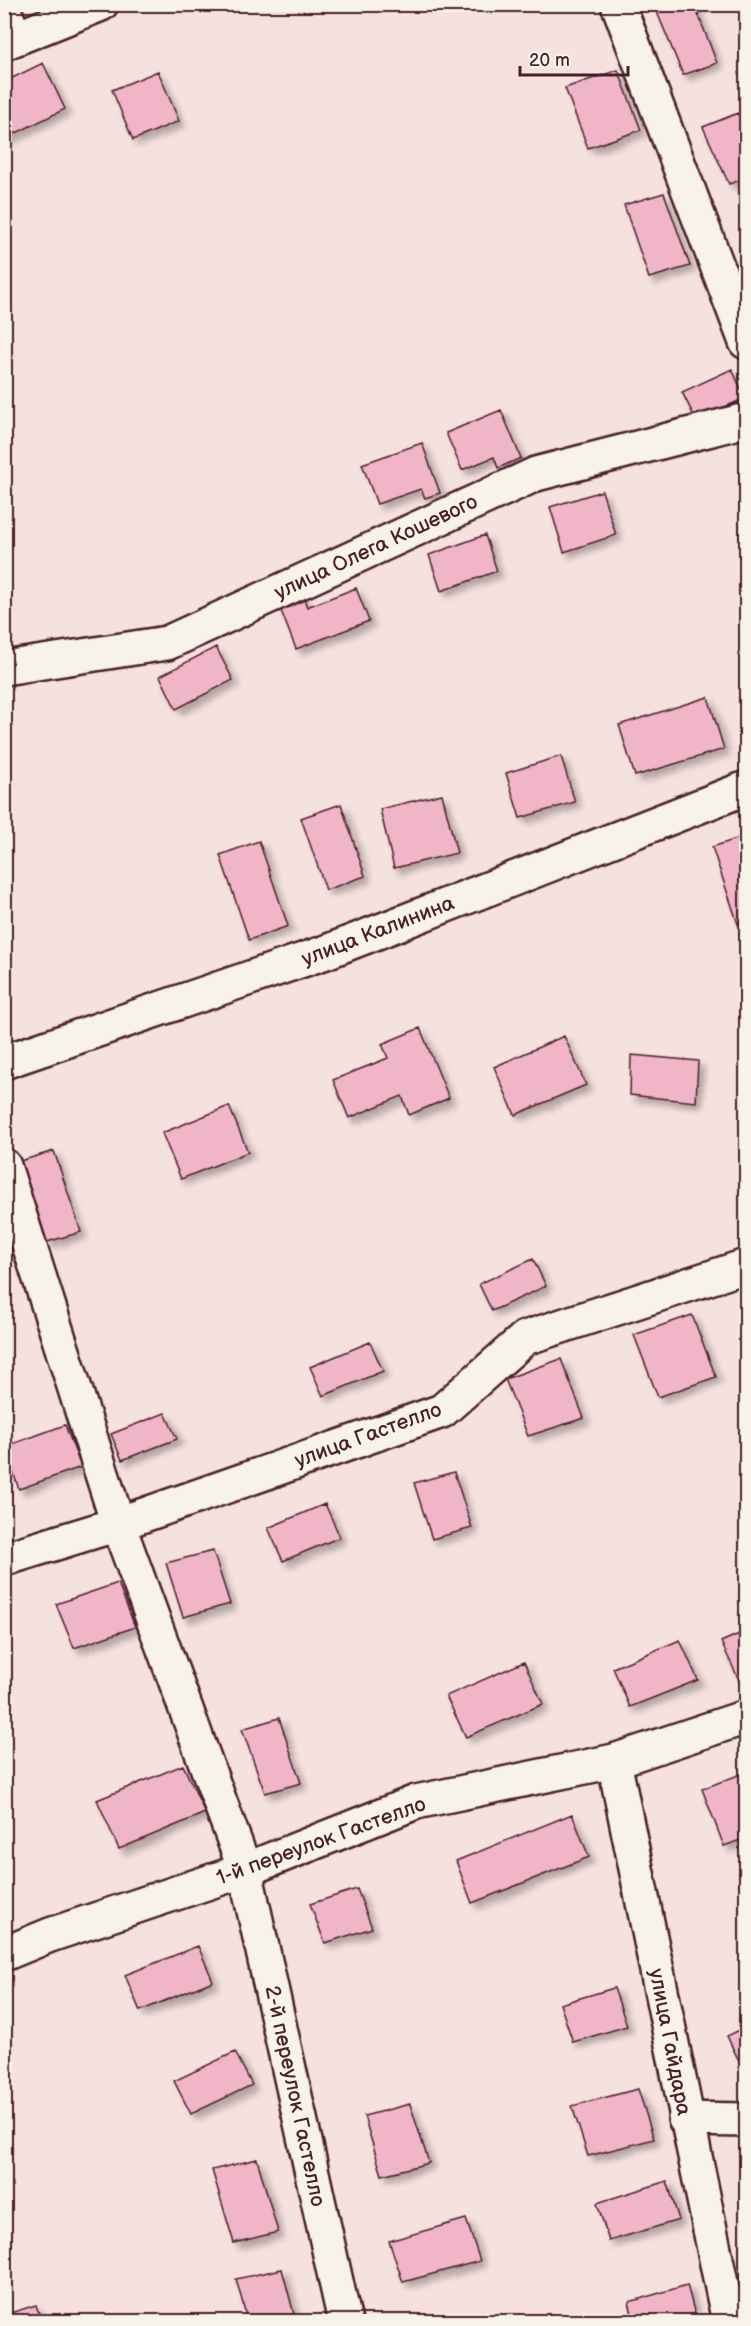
<svg xmlns="http://www.w3.org/2000/svg" width="751" height="2326" font-family="'Balsamiq Sans',sans-serif">
	<defs>
		<filter id="shadow"><feDropShadow dx="5.5" dy="5.5" stdDeviation="3" flood-color="#0004"/></filter>
	</defs>
	<rect width="100%" height="100%" fill="#f5e1de"/>
	<filter id="ink" filterUnits="userSpaceOnUse"><feTurbulence type="fractalNoise" baseFrequency=".0167" numOctaves="2"/><feDisplacementMap in="SourceGraphic" scale="12" xChannelSelector="R" yChannelSelector="G"/><feConvolveMatrix kernelMatrix="1 2 1 2 8 2 1 2 1" color-interpolation-filters="sRGB"/></filter>
	<g filter="url(#ink)">
		<!-- building -->
		<path fill="#f0b6c8" stroke="#4a1f2b" stroke-width="1.5" filter="url(#shadow)" d="M678 4H694L717 63 683 75 657 12Z
			M43 63 65 109 4 139V82Z
			M618 70 641 130 588 148 565 88Z
			M158 71 179 121 133 140 112 90Z
			M738 113 746 133V178L729 184 703 127Z
			M664 193 690 266 649 278 624 205Z
			M732 369 745 398 696 420 682 392Z
			M501 410 521 458 498 468 494 457 462 470 446 433Z
			M422 443 440 493 425 498 421 489 377 504 362 464Z
			M602 491 616 535 564 552 550 507Z
			M485 535 497 571 441 591 429 555Z
			M356 588 369 621 296 649 278 603 302 593 307 607Z
			M216 647 233 680 176 709 160 676Z
			M708 697 724 749 635 776 619 725Z
			M561 756 575 802 520 818 506 773Z
			M442 794 457 853 394 868 380 809Z
			M341 804 365 876 326 890 301 818Z
			M746 836V921L738 924 712 847Z
			M259 841 288 926 249 940 220 855Z
			M420 1028 449 1098 409 1115 402 1096 349 1118 333 1080 388 1058 382 1044Z
			M564 1036 586 1085 515 1115 494 1067Z
			M631 1055 698 1061 696 1102 630 1095Z
			M229 1106 248 1152 181 1179 162 1133Z
			M54 1151 81 1232 47 1242 20 1161Z
			M533 1259 546 1286 492 1311 479 1284Z
			M692 1315 716 1377 658 1397 634 1335Z
			M370 1342 383 1371 323 1396 310 1367Z
			M561 1359 584 1418 528 1436 505 1379Z
			M165 1413 177 1439 122 1460 111 1434Z
			M65 1425 81 1467 19 1489 4 1447Z
			M454 1472 472 1528 432 1539 414 1483Z
			M325 1504 340 1537 283 1561 268 1528Z
			M213 1551 230 1604 183 1617 166 1563Z
			M118 1583 135 1627 74 1648 56 1604Z
			M746 1631V1677L739 1680 721 1642Z
			M680 1640 698 1680 630 1707 613 1668Z
			M524 1662 543 1704 466 1737 446 1696Z
			M279 1718 301 1783 265 1793 242 1729Z
			M183 1765 205 1813 119 1849 97 1800Z
			M746 1772V1838L724 1846 702 1789Z
			M572 1814 589 1857 472 1903 456 1861Z
			M357 1889 372 1928 325 1943 310 1904Z
			M198 1946 213 1981 140 2011 125 1975Z
			M614 1988 627 2026 573 2042 560 2004Z
			M746 2027V2068L743 2069 727 2036Z
			M235 2052 252 2085 191 2114 174 2081Z
			M638 2089 654 2139 588 2156 572 2106Z
			M410 2104 429 2163 382 2175 364 2116Z
			M257 2159 278 2232 234 2243 212 2170Z
			M667 2181 679 2220 609 2241 597 2203Z
			M466 2219 480 2261 403 2282 389 2241Z
			M282 2269 296 2322H248L236 2279Z
			M687 2285 697 2322H634L629 2302Z
			M36 2305 42 2322H4V2315Z"/>
		<g fill="none" stroke-linecap="round" stroke-linejoin="round">
			<!-- minor casing -->
			<g stroke="#4a1f2b" stroke-width="38">
				<path id="minor" d="M618 4 746 342
					M4 10 15 38
					M4 43 101 4
					M4 668 167 643 536 474 746 420
					M4 1062 326 952 746 788
					M4 1166 118 1524 245 1870 345 2322
					M4 1559 118 1524 442 1411 525 1338 746 1266
					M614 1761 729 2322
					M4 1954 50 1935 245 1870 416 1802 614 1761 746 1717
					M685 2119 746 2120"/>
			</g>
			<!-- minor -->
			<use href="#minor" stroke="#f7f3e8" stroke-width="33"/>
		</g>
	</g>
	<g text-anchor="middle" dominant-baseline="central" stroke-width="4.5" stroke-linejoin="round" paint-order="stroke">
		<!-- street labels -->
		<g font-size="21" fill="#4a1f2b" stroke="#f7f3e8">
			<text transform="translate(376 547) rotate(-25)">улица Олега Кошевого</text>
			<text transform="translate(378 931) rotate(-21)">улица Калинина</text>
			<text transform="translate(368 1435) rotate(-20)">улица Гастелло</text>
			<text transform="translate(321 1841) rotate(-20)">1-й переулок Гастелло</text>
			<text transform="translate(670 2042) rotate(79)">улица Гайдара</text>
			<text transform="translate(295 2096) rotate(78)">2-й переулок Гастелло</text>
		</g>
	</g>
	<!-- margin -->
	<rect width="751" height="2326" fill="none" stroke="#f7f3e8" stroke-width="24"/>
	<rect x="12" y="12" width="727" height="2302" fill="none" stroke="#4a1f2b" stroke-width="2" filter="url(#ink)"/>
	<!-- scale -->
	<path d="M520 66v9h108v-9" fill="none" stroke="#4a1f2b" stroke-width="3"/>
	<text x="529" y="66" font-size="18" fill="#4a1f2b" stroke="#f7f3e8" stroke-width="4.5" paint-order="stroke">20 m</text>
</svg>
